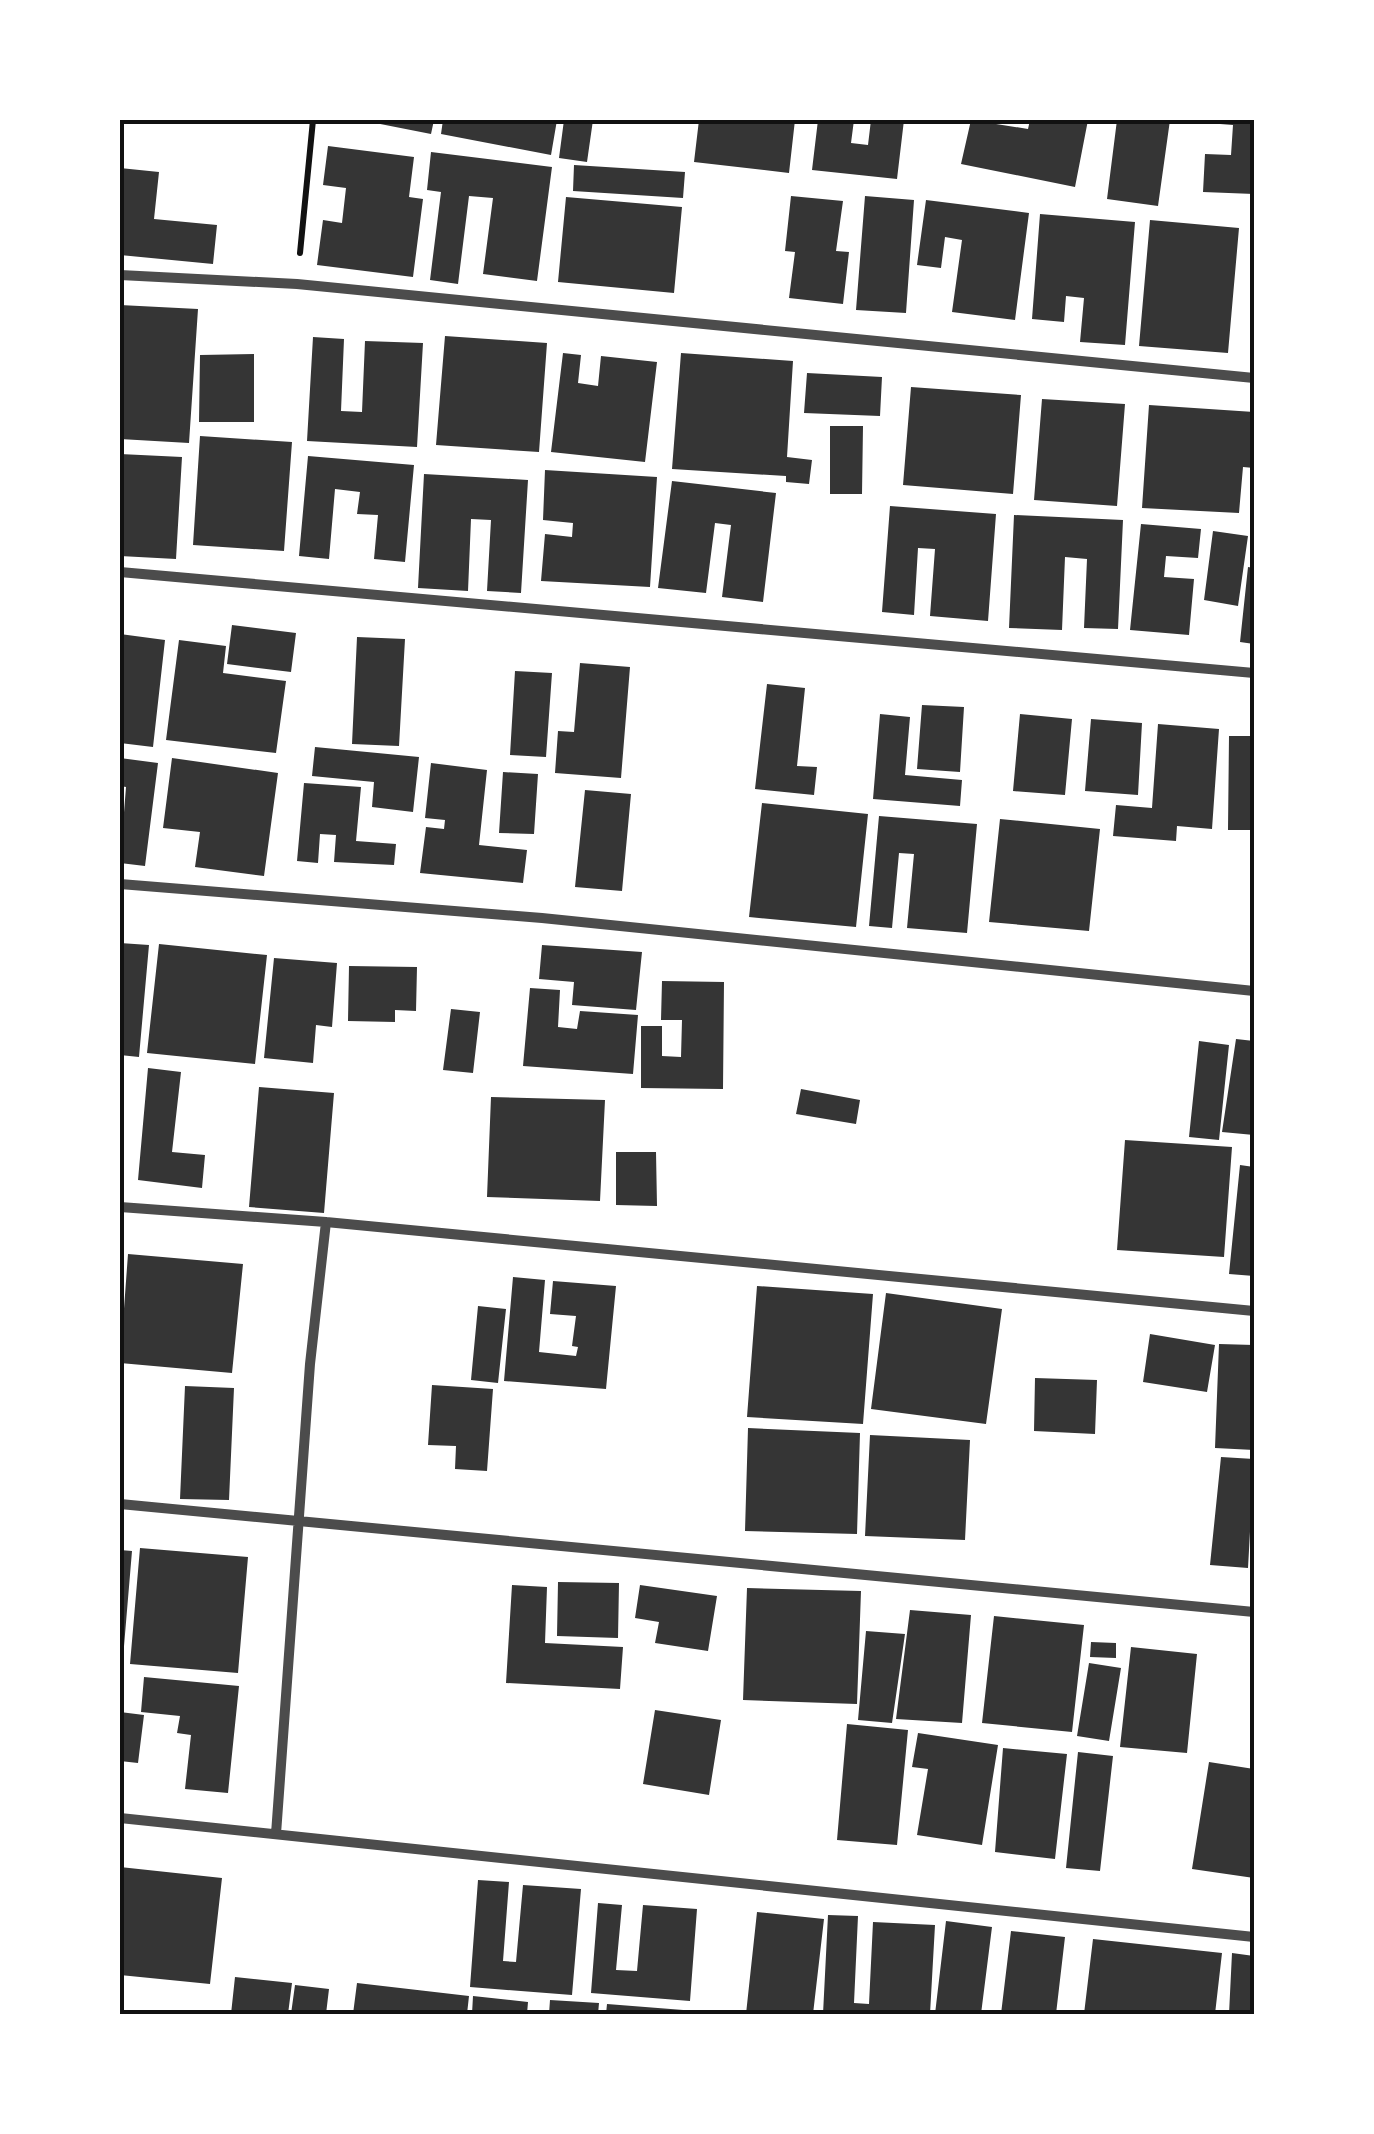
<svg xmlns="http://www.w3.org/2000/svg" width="1374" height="2134" font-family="Raleway,sans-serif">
	<rect width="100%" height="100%" fill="#fff"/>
	<!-- building -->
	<path fill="#353535" d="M360 120H434L431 134Z
		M443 120H557L551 155 441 134Z
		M564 120H593L587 162 559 158Z
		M699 120H795L789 173 694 162Z
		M818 120H854L851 143 868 145 871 120H904L897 179 812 170Z
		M971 120 1028 129 1030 120H1088L1075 187 961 164Z
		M1117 120H1170L1158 206 1107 199Z
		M1207 120H1254V194L1203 192 1205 154 1231 155 1233 125 1207 123Z
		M328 146 414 157 409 197 423 199 413 277 317 265 323 220 342 223 346 188 323 185Z
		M431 152 552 167 537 281 483 274 493 198 469 196 458 284 430 280 441 192 427 190Z
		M574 165 685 172 683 198 573 191Z
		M120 168 159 172 154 219 217 225 213 264 120 255Z
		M791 196 843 201 836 251 849 252 843 304 789 298 795 252 785 251Z
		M865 196 914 200 906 313 856 310Z
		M566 197 682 207 674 293 558 282Z
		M926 200 1029 213 1015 320 952 312 962 240 945 237 941 268 917 265Z
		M1040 214 1135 222 1125 345 1080 342 1084 298 1066 296 1064 322 1032 319Z
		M1150 220 1239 228 1228 353 1139 346Z
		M120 305 198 309 189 443 120 439Z
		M445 336 547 343 539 452 436 445Z
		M313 337 344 339 341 411 362 412 365 341 423 343 417 447 307 441Z
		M563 353 581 355 578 383 598 386 601 356 657 362 645 462 551 452Z
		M681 353 793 361 787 457 812 460 809 484 786 482V476L672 469Z
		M254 354V422H199L200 355Z
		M807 373 882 377 880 416 804 413Z
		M911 387 1021 395 1013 494 903 485Z
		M1042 399 1125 404 1117 506 1034 500Z
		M1149 405 1254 412V468L1243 467 1239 513 1142 508Z
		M830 426H863L862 494H830Z
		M200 436 292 442 284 551 193 545Z
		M120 454 182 457 176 559 120 556Z
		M308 456 414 465 405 562 374 559 378 515 357 514 360 492 335 489 329 559 299 556Z
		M545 470 657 477 650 587 541 581 545 534 572 537 573 523 543 520Z
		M424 474 528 480 521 593 487 591 491 520 471 519 468 591 418 588Z
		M672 481 776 493 763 602 722 597 731 525 715 523 706 593 658 588Z
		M890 506 996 514 988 621 930 616 935 549 918 548 914 615 882 612Z
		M1014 515 1123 520 1118 629 1084 628 1087 559 1065 557 1062 630 1009 628Z
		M1141 524 1201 529 1198 558 1166 556 1164 577 1194 579 1189 635 1130 630Z
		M1213 531 1248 536 1238 606 1204 600Z
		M1248 567 1254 568V644L1240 642Z
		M232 625 296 633 291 672 227 664Z
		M120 634 165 640 153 747 120 743Z
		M357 637 405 639 399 746 352 744Z
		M179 640 226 646 223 673 286 681 276 753 166 740Z
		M580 663 630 667 621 778 555 773 558 731 574 732Z
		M515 671 552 673 546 757 510 755Z
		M767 684 805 688 797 766 817 767 814 795 755 789Z
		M922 705 964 707 960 772 917 769Z
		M880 714 910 717 905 775 962 780 960 806 873 799Z
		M1020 714 1072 719 1065 795 1013 791Z
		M1091 719 1142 723 1138 795 1085 791Z
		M1158 724 1219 729 1212 829 1177 826 1176 841 1113 836 1116 805 1152 808Z
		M1229 736H1254V830H1228Z
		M315 747 419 757 413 812 372 807 374 782 312 776Z
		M120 758 158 763 145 866 120 863 126 787 120 786Z
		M172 758 278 773 264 876 195 867 200 832 163 828Z
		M431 763 487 770 479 845 527 850 523 883 420 873 426 827 444 829 445 820 425 818Z
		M503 772 538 774 534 834 499 833Z
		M304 783 361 787 356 841 396 844 394 865 334 862 336 835 320 834 318 863 297 861Z
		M585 790 631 794 622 891 575 887Z
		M762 803 868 814 856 927 749 917Z
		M879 816 977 824 967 933 907 928 914 854 899 853 892 928 869 926Z
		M1000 819 1100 829 1089 931 989 922Z
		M120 943 149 945 139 1057 120 1055Z
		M159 944 267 955 255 1064 147 1053Z
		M542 945 642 952 636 1010 572 1005 574 982 539 979Z
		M274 958 337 963 332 1027 316 1025 313 1063 264 1058Z
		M349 966 417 967 416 1011 395 1010V1022L348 1021Z
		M662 981 724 982 723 1089 641 1088V1026H662V1056L681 1057 682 1020H661Z
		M530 988 560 990 558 1027 577 1029 580 1011 638 1015 633 1074 523 1066Z
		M451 1009 480 1012 473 1073 443 1070Z
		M1236 1039 1254 1041V1135L1222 1132Z
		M1199 1041 1229 1045 1219 1140 1189 1137Z
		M148 1068 181 1072 172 1152 205 1155 202 1188 138 1180Z
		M259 1087 334 1093 324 1213 249 1207Z
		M801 1089 860 1100 856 1124 796 1114Z
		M491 1097 605 1100 600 1201 487 1197Z
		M1125 1140 1232 1147 1224 1257 1117 1250Z
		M616 1152H656L657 1206 616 1205Z
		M1240 1165 1254 1167V1276L1229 1274Z
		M128 1254 243 1264 232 1373 120 1363Z
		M513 1277 545 1280 539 1352 576 1356 578 1347 572 1346 576 1316 550 1314 553 1281 616 1286 606 1389 504 1381Z
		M757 1286 873 1294 863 1424 747 1417Z
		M886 1293 1002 1309 986 1424 871 1409Z
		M478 1306 506 1309 498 1383 471 1380Z
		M1150 1334 1215 1345 1207 1392 1143 1382Z
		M1219 1344 1254 1345V1450L1215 1448Z
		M1035 1378 1097 1380 1095 1434 1034 1431Z
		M432 1385 493 1389 487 1471 455 1469 456 1446 428 1445Z
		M185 1386 234 1388 229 1500 180 1499Z
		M748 1428 860 1433 857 1534 745 1531Z
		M870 1435 970 1440 965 1540 865 1536Z
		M1221 1457 1254 1459 1248 1568 1210 1565Z
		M140 1548 248 1557 238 1673 130 1664Z
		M120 1550 132 1551 123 1658 120 1657Z
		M558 1582 619 1583 618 1638 557 1636Z
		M512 1585 547 1587 545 1643 623 1647 620 1689 506 1683Z
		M640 1585 717 1596 708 1651 655 1643 659 1622 635 1618Z
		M747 1588 861 1591 857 1704 743 1700Z
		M910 1610 971 1615 962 1723 896 1719Z
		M994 1616 1084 1625 1072 1732 982 1723Z
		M866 1631 905 1634 892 1723 858 1720Z
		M1091 1642 1116 1643V1658L1090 1657Z
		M1131 1647 1197 1654 1187 1753 1120 1747Z
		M1089 1663 1121 1668 1109 1741 1077 1736Z
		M144 1677 239 1686 228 1793 185 1789 191 1735 177 1733 180 1716 141 1712Z
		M655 1710 721 1720 709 1795 643 1784Z
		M120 1712 144 1715 138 1763 120 1761Z
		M847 1724 908 1730 897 1845 837 1840Z
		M918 1733 998 1745 982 1845 917 1835 928 1769 912 1767Z
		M1003 1748 1067 1754 1055 1859 995 1852Z
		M1078 1752 1113 1756 1100 1871 1066 1868Z
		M1209 1762 1254 1769V1878L1192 1869Z
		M120 1867 222 1878 210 1984 120 1975Z
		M478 1880 509 1882 503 1961 516 1962 523 1885 581 1889 572 1995 470 1987Z
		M598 1903 622 1905 616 1970 637 1971 643 1905 697 1909 690 2001 591 1993Z
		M757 1912 824 1919 813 2014H746Z
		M828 1915 858 1916 854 2003 869 2004 873 1922 935 1925 930 2014H823Z
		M946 1921 992 1927 981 2014H935Z
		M1011 1931 1065 1937 1056 2014H1001Z
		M1093 1939 1222 1953 1215 2014H1084Z
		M1232 1953 1254 1956V2014H1229Z
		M235 1977 292 1983 288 2014H231Z
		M357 1983 469 1996 467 2014H353Z
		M295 1985 329 1989 326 2014H291Z
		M473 1996 528 2002 527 2014H472Z
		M550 2000 599 2003 598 2014H549Z
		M607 2004 696 2011V2014H606Z"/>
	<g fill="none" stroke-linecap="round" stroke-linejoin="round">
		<!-- path -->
		<path stroke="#111" stroke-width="6" d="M300 253 313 120"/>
		<!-- minor -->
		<path stroke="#4c4c4c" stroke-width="10" d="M120 275 297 284 1254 378
			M120 572 1254 673
			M120 884 542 918 1254 991
			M120 1207 326 1222 1254 1311
			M120 1504 1254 1612
			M120 1818 1254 1937
			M276 1834 310 1364 326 1222"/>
	</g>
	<!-- border -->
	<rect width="1374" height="2134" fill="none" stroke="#ffffff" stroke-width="245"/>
	<rect x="122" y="122" width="1130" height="1890" fill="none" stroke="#111" stroke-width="4"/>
</svg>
